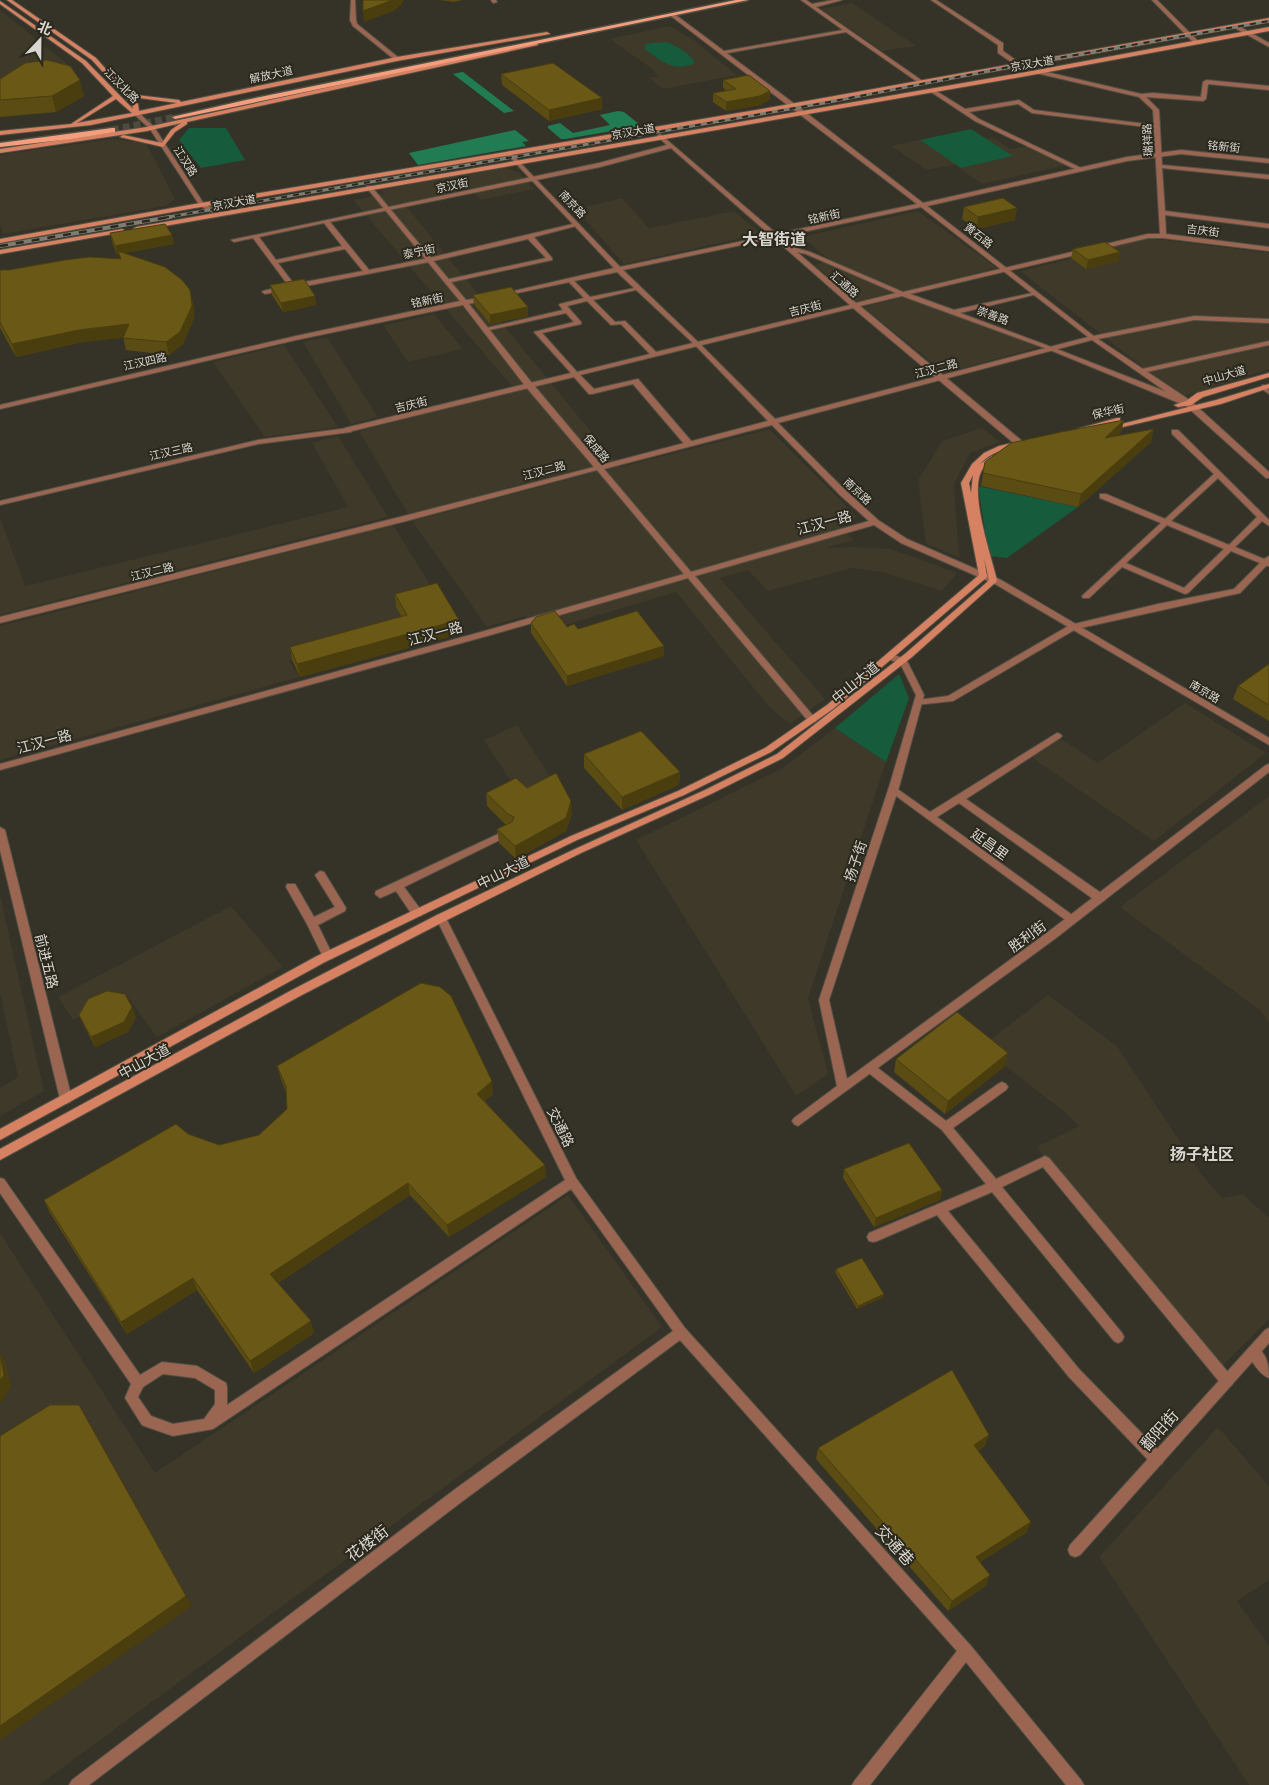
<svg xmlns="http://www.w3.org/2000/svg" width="1269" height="1785" font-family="'Noto Sans','Noto Sans SC',sans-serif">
	<rect width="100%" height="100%" fill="#353227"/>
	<!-- built -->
	<path fill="#3e3928" d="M852 3 916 46 882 51 821 9Z
		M0 10 74 69 29 77 0 79Z
		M668 26 672 27 695 41 737 75 663 89 649 78 659 76 651 68 610 39Z
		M971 129 987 139 994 138 1010 149 1028 146 1067 165 982 184 955 165 927 170 891 146Z
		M112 139 146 143 175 199 166 206 3 234 0 224V155Z
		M506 168 519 172 534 189 481 200 472 191 406 206 620 467 769 429 857 517 836 523 854 540 826 548 854 547 892 549 957 573 942 591 882 572 852 568 768 591 748 570 720 578 825 699 790 724 769 707 676 592 539 633 525 616 487 627 412 521 584 475 579 469 408 514 359 431 516 391 353 200 384 194 381 190 492 169Z
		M622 198 649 228 734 211 761 234 624 264 576 209Z
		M918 211 997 268 904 291 830 260 801 237Z
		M1148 238 1269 253V369L1181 397 1020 271 1103 251 1107 248Z
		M824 262 893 292 856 302 815 265Z
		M903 297 974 323 1040 347 945 373 863 307Z
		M434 314 463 349 408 362 383 325Z
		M327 337 351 375 378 417 351 424 303 342Z
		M284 345 338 427 265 437 213 362Z
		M982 428 1000 442 970 453 954 484 959 557 926 544 918 480 942 441Z
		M338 436 388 517 0 615V517L25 586 348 507 312 443Z
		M393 525 438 597 397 607 408 628 289 661 300 677 0 760V626Z
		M1185 703 1266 753 1154 841 1028 755 1057 736 1098 763Z
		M517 725 556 786 517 791 484 740Z
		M835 728 886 762 808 998 828 1074 796 1096 636 840 781 769Z
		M1269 796V1023L1261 1011 1120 907Z
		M0 895 44 1091 0 1116V1088L18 1077 0 993Z
		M231 906 283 967 157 1037 124 992 73 1020 58 997Z
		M1048 995 1117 1046 1202 1175 1222 1198 1243 1194 1269 1218V1319L1222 1366 1036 1147 1079 1126 1066 1113 981 1047Z
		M568 1195 662 1327 39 1785H0V1233L155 1473Z
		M1218 1427 1269 1486V1580L1237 1601 1269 1646V1785H1249L1099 1557Z"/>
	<!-- green -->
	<path fill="#165b3c" d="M666 42C676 45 690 53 695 63 674 73 661 61 645 49V45L651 43Z
		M189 128H226L245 160 201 168 179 140Z
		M971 129 1013 156 961 168 920 140Z
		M978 486 1078 507 1007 558 989 556Z
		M899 674 909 698 886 762 835 728Z"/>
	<!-- forest -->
	<path fill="#217c54" d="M462 72H463L514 111 504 113 453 74Z
		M618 111 624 112 639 124 636 127 565 139H561L548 128V126L560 123 573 133 610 125 600 115Z
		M515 130 529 141 522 142 526 146 418 165 409 153Z"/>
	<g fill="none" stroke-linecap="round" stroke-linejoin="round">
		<!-- primary-tunnel -->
		<path stroke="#4d4b40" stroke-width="7" stroke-dasharray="7 4" stroke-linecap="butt" d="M112 130 175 117"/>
		<!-- minor casing -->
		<g stroke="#525045" stroke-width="2">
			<path id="minor" d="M351 0H355L356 20 357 24 399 58V60H395L353 26 350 20Z
				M491 0H496L497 2 493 3Z
				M801 0H806L812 4 833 0H842L816 7 924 82 919 83 846 32 722 54 719 52 843 30Z
				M931 0H936L1003 43V51L1021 64V66H1017L998 53V45Z
				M1038 70 1141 94 1153 93 1201 97 1203 82 1206 80 1269 86V90L1208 84 1206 99 1203 101 1146 97 1159 110 1162 165 1269 175V179L1162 168 1165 211 1269 224V228L1165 215 1166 234 1269 247V251L1163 238H1148L910 294 954 310 1037 292V294L960 313 1054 348 1190 401V405H1184L1050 350 902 296 860 306 1022 441V445H1016L853 308 580 375 594 389 638 379 692 442V446H686L633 384 592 394H589L574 377 348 432 344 430 345 428 571 373 534 332 574 322 566 313 485 331 482 329 563 310 559 305 560 304 584 298 568 281V279H572L590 297 640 287V289L593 300 615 322 625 321 656 352 850 305 671 148 600 167 330 222 369 270 429 258 577 223 580 225 534 237 552 258V260L447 283 445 282V280L546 258 528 239 429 262 265 294 262 292 263 291 288 285 253 238 234 242 231 240 599 163 667 145 657 136 660 134 792 247 810 252 903 292 1148 234H1160L1154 128 1032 113 1018 104 969 112 979 119 1081 168V170L1079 171 975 121 928 90 933 89 965 109 1019 100 1034 110 1154 125 1153 110 1139 97 1036 73 1035 72ZM324 223 342 246 276 260 259 237ZM345 249 363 271 294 284 278 263ZM797 252 806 254 896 293 856 303ZM587 301 611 325 621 324 650 354 577 372 542 333 581 324V322L567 306Z
				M1194 316 1269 319V323L1194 320 1093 340 1090 338 1093 336Z
				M1269 341V345L1142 373 1138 371 1142 369Z
				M1262 385H1268L1269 394 1262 389Z
				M1172 430H1178L1269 520V526L1262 521 1235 547 1264 559 1269 556V566H1266L1240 593 1076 629 953 701 915 705 914 703 918 700 948 696 1070 625 1158 604 1234 589 1260 563 1231 551 1188 593 1185 594 1122 567 1089 598H1083L1082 596 1161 523 1100 498V494H1106L1165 519 1214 474 1172 434ZM1218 478 1257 517 1229 545 1171 521ZM1167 525 1224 549 1184 588 1126 563Z
				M1057 733 1060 734 1062 736 1060 738 966 799 1104 895 1105 898 1104 901H1096L959 803 937 817 1075 917 1076 920 1075 923 1071 924 888 790 893 787 896 788 930 812Z
				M509 829 512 830 514 832 512 834 404 887 421 910 422 913 421 916H413L396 891 380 898 375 894 376 891Z
				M320 871 324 872 346 908 345 911 318 925 333 956 332 959H324L307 924 286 887 287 884H295L314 917 335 907 315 875Z
				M441 914 445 915 446 918 576 1178 685 1328 971 1646 1081 1780 1084 1785H1066L966 1662 870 1785H852L855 1780 957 1651 680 1340 464 1500 89 1785H69L72 1780 454 1490 673 1331 571 1189 213 1429 173 1436 147 1427 142 1425 125 1398 131 1384 0 1193V1178L4 1179 140 1375 162 1362 197 1366 226 1383 227 1387V1405L565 1180 436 918 437 915ZM163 1374 195 1378 215 1390V1404L204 1419 173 1424 151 1416 138 1397 143 1387Z
				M870 1064 874 1065 946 1121 998 1084 1002 1082 1006 1084 1008 1087 1006 1090 953 1128 996 1179 1041 1158 1045 1156 1049 1158 1232 1377 1233 1381 1232 1385 1227 1387 1222 1385 1043 1167 1002 1187 1122 1333 1124 1337 1122 1341 1118 1343 1114 1341 992 1192 948 1211 1079 1369 1162 1454 1164 1459 1162 1464 1157 1465 1152 1464 1069 1377 937 1215 877 1241 873 1242 869 1241 867 1237 869 1233 986 1184 942 1130 866 1071 865 1068 866 1065Z
				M1253 1346C1267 1351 1269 1365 1269 1378 1260 1375 1251 1361 1247 1352L1249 1348Z"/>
		</g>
		<!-- tertiary casing -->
		<g stroke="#525045" stroke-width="2">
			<path id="tertiary" d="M1152 0H1157L1199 42V44H1195Z
				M673 13 804 111 923 203 1127 157 1181 150 1269 159V163L1181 154 1127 161 927 206 1095 337 1191 401 1269 472V478H1266L1185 405 1092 340 778 423 846 491 878 520 907 539 1001 580 1269 738V745L995 584 901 543 874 525 695 576 815 718 817 720 815 722H809L688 578 487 636 0 770V764L481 632 684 574 597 470 406 521 0 623V617L400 517 594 467 526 387 463 305 296 340 0 409V405L296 336 460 301 367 188V186H371L466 300 488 297V299L469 304 532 383 601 465 768 421 695 345 617 272 503 296 500 294 614 268 507 154 506 153 509 151 620 267 917 204 671 16ZM921 207 1088 337 775 419 699 343 623 270ZM772 425 840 495 869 521 691 572 604 469Z
				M1235 24 1269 43V47L1233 27Z
				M135 113H139L154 127 204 204 222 213V215H218L200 206 150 129 135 115Z
				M348 428 352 430 351 432 258 444 0 505V501L258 440Z
				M890 654 906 659 924 695 900 784 829 1000 847 1079 1048 932 1266 765 1269 764V772L1056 938 798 1126 794 1124 792 1121 794 1118 837 1086 819 1000 890 784 916 695 900 663 887 659 886 657Z
				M0 827 5 830 72 1099 70 1102 66 1104 62 1102 60 1099 0 850Z
				M1269 1328V1343L1080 1555 1075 1557 1070 1555 1068 1550 1070 1545 1265 1330Z"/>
		</g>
		<!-- secondary casing -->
		<g stroke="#525045" stroke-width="2">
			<path id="secondary" d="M7 0H12L96 58 128 94 179 100 181 102 397 57 547 32 550 34 397 61 91 125 0 135V131L71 124 113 96 82 63 0 4V1L86 61 133 109 132 104 92 60ZM132 97 177 103 139 111 138 104ZM116 99 132 113 77 123Z
				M1269 18V22L762 113 189 209 0 243V239L189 205 762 109Z
				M1269 27V31L1021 77 136 231 133 229 136 227 1021 73Z
				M536 42 538 45 187 122V124L175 132 163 147 120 137 123 135 162 143 171 130 181 123 147 131 0 153V149L147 127Z
				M122 229 124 230V232L0 254V250Z
				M1269 373V377L1203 397 1191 405 1178 407 1174 405 1186 401 1197 393Z
				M1269 384V388L1221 404 1110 430 1106 428 1216 400Z
				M1117 418H1120V422L1081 431 1077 429Z
				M1020 441 1024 443 1023 445C1007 448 991 452 980 464L992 456H998L999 458C993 463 984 465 981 472 970 495 991 555 997 580L996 582 912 657 783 758 711 794 581 853 445 921 300 996 0 1160V1149L292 990 437 915 575 849 705 790 777 754 906 653 985 584 989 580 984 558 987 576 986 578 833 709 771 752 684 795 577 840 325 962 0 1140V1129L317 956 571 836 678 791 765 748 827 705 979 575 961 483 972 464 984 453 999 446ZM973 475 971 493 969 483Z"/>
		</g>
		<!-- primary casing -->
		<g stroke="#525045" stroke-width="3">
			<path id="primary" d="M736 0H748L175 119 172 117 246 100Z
				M112 128H115V132L71 139 0 147V143Z"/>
		</g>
		<!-- minor -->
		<use href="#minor" fill="#9a6652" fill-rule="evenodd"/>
		<!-- tertiary -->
		<use href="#tertiary" fill="#9a6652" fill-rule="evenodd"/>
		<!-- secondary -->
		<use href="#secondary" fill="#d58162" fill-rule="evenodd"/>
		<!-- primary -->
		<use href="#primary" fill="#f49e7e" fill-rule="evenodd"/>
		<!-- rail-far1 casing -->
		<g stroke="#7f7d73" stroke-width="3">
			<path id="rail-far1" d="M163 218 824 103 1030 63 1269 21"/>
		</g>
		<!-- rail casing -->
		<g stroke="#7f7d73" stroke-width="4">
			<path id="rail" d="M0 246 170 217"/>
		</g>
		<!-- rail-far1 -->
		<use href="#rail-far1" stroke="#2b281d" stroke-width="2" stroke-dasharray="6" stroke-linecap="butt"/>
		<!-- rail -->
		<use href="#rail" stroke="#2b281d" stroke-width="2.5" stroke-dasharray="8" stroke-linecap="butt"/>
	</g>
	<!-- wall -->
	<path fill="#5a4c13" d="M439 0H462L454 2Z
		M501 74 602 109 549 121 502 85Z
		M0 79 84 96 56 112 0 117Z
		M723 80 770 99 760 105 726 111 713 102V93L727 91 723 88Z
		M964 207 1015 220 977 229 962 219Z
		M110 233 172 235 174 244 124 253 193 302 194 318 183 344 169 355 126 350 123 337 83 342 16 357 0 328V270H9L120 258 119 254 117 255 112 242Z
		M1073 249 1120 252 1118 261 1086 269 1071 258Z
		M270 285 315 296 316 305 283 312 272 295Z
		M473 295 528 316 490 324 474 304Z
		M1124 420 1121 432 1117 436 1151 442 1078 507 981 486 984 467Z
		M395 594 460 634 300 677 292 660 290 647 402 617 396 607Z
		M531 623 567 627 578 629 664 656 567 686 531 633Z
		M1269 664V721L1233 699 1238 686Z
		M584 754 680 772 679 785 622 810 584 768Z
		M527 788 572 814 566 831 516 859 499 843 497 829 506 825 487 806 486 793Z
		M79 1015 136 1017 128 1032 95 1047 83 1024Z
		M896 1059 1005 1066 945 1114 894 1072Z
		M277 1066 493 1094 485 1101 546 1177 449 1237 410 1195 278 1283 314 1333 254 1373 197 1290 127 1334 50 1213 44 1200 188 1134 219 1145 259 1135 287 1109 286 1092 281 1079Z
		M844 1169 942 1190 940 1200 874 1227 843 1178Z
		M836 1269 884 1297 857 1309 835 1272Z
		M989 1435 985 1446 978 1451 1031 1522 1026 1533 980 1562 986 1586 948 1611 816 1459 818 1448Z"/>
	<!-- shaded-wall -->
	<path fill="#4a3e0f" d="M393 0H404L401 5 394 11 364 22 363 11Z
		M80 80 84 96 56 112 52 96Z
		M770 91V99L760 105 726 111V102Z
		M602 98V109L549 121V110Z
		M1017 208 1015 220 977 229 978 217Z
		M172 235 174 244 119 254 118 251 119 254 117 255 115 246Z
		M1120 252 1118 261 1086 269 1088 260Z
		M190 290 193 302 194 318 183 344 169 355 166 342Z
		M315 296 316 305 283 312 281 303Z
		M528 307V316L490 324V315Z
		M129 324 132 337 83 342 16 357 12 344 79 330Z
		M1124 420 1121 432 1102 451 1105 438Z
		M1154 429 1151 442 1078 507 1081 494Z
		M459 620 460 634 300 677 297 664Z
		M664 646V656L567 686V676Z
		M680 772 679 785 622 810V797Z
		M571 801 572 814 566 831 516 859 515 846Z
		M132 1007 136 1017 128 1032 95 1047 91 1037Z
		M1008 1053 1005 1066 945 1114 948 1101Z
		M492 1081 493 1094 479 1106 477 1094Z
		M545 1165 546 1177 449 1237 447 1225Z
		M408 1183 410 1195 274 1286 270 1274Z
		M942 1190 940 1200 874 1227 876 1218Z
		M193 1278 197 1290 127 1334 121 1322Z
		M884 1294V1297L857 1309 858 1306Z
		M311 1321 314 1333 254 1373 250 1361Z
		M0 1353 7 1367 11 1387 0 1404V1381L4 1375Z
		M989 1435 985 1446 970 1456 974 1445Z
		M1031 1522 1026 1533 972 1567 976 1557Z
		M990 1575 986 1586 948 1611 952 1601Z
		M186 1596 192 1606 0 1740V1726Z"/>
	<!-- building -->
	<path fill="#695816" stroke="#4a3e0f" d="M363 0H393L363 11Z
		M47 60 70 66 80 80 52 96 0 100V79L25 63Z
		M553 63 602 98 549 110 501 74Z
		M749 75 770 91 760 96 726 102 713 93 736 89 723 80Z
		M1003 198 1017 208 978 217 964 207Z
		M165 224 172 235 115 246 110 233Z
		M1105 242 1120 252 1088 260 1073 249Z
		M118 251 165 267 182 280 190 290 192 306 180 332 166 342 123 338 129 324 79 330 12 344 0 322V270H9L65 260 90 257 121 259Z
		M304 279 315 296 281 303 270 285Z
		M511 287 528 307 490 315 473 295Z
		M1124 420 1105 438 1154 429 1081 494 983 473 984 467 985 462 1011 443 1061 432Z
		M437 583 459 620 297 664 290 647 407 615 395 594Z
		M555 611 567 627 574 624 578 629 637 611 664 646 567 676 531 623 536 617Z
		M1269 664V705L1238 686Z
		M641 731 680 772 622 797 584 754Z
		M556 773 571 801 566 818 515 846 497 829 512 822 514 817 508 814 486 793 516 778 527 788Z
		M421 983 440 987 451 996 492 1081 477 1094 545 1165 447 1225 408 1183 270 1274 311 1321 250 1361 193 1278 121 1322 44 1200 176 1124 188 1134 219 1145 259 1135 287 1109 286 1086 277 1066Z
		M107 991 125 994 132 1007 124 1022 91 1037 79 1015 88 999Z
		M957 1012 1008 1053 948 1101 896 1059Z
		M909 1143 942 1190 876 1218 844 1169Z
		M862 1258 884 1294 858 1306 836 1269Z
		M0 1355 4 1375 0 1381Z
		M952 1370 989 1435 974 1445 1031 1522 976 1557 990 1575 952 1601 818 1448Z
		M50 1405H79L186 1596 0 1726V1436Z"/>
	<g text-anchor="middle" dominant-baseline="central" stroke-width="4" stroke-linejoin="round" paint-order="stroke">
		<!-- far-street labels -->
		<g font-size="11" fill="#d8d6cf" stroke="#2b281d">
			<text transform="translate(1032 63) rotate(-10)">京汉大道</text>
			<text transform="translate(271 74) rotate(-12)">解放大道</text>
			<text transform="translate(122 85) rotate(45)">江汉北路</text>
			<text transform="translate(633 131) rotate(-10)">京汉大道</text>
			<text transform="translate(1147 140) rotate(-93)">瑞祥路</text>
			<text transform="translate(1224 146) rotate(6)">铭新街</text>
			<text transform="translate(186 161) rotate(57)">江汉路</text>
			<text transform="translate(452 185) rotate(-12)">京汉街</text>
			<text transform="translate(234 202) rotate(-10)">京汉大道</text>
			<text transform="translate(573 204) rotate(47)">南京路</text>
			<text transform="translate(824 216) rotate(-12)">铭新街</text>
			<text transform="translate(1203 230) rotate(7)">吉庆街</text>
			<text transform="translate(979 235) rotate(38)">黄石路</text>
			<text transform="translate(419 251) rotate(-12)">泰宁街</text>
			<text transform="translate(845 284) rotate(41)">汇通路</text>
			<text transform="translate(427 300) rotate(-12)">铭新街</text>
			<text transform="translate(805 308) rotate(-14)">吉庆街</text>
			<text transform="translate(993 315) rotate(20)">崇善路</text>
			<text transform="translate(145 361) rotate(-13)">江汉四路</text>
			<text transform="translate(936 368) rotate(-15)">江汉二路</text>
			<text transform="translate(1224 375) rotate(-16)">中山大道</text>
			<text transform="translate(411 404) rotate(-14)">吉庆街</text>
			<text transform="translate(1108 411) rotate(-13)">保华街</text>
			<text transform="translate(597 448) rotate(50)">保成路</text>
			<text transform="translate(171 451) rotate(-13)">江汉三路</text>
			<text transform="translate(544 470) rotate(-15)">江汉二路</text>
			<text transform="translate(858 491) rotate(43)">南京路</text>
			<text transform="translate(152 571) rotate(-14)">江汉二路</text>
			<text transform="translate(1205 691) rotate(30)">南京路</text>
		</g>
		<!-- street labels -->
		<g font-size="14" fill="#d8d6cf" stroke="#2b281d">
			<text transform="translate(824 522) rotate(-15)">江汉一路</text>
			<text transform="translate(435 633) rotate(-15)">江汉一路</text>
			<text transform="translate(855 682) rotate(-39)">中山大道</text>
			<text transform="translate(44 741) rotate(-15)">江汉一路</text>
			<text transform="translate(990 844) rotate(36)">延昌里</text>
			<text transform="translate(855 861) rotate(-72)">扬子街</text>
			<text transform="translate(503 872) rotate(-26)">中山大道</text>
			<text transform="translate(1027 936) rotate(-36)">胜利街</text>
			<text transform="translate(47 961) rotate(76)">前进五路</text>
			<text transform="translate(144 1061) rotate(-29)">中山大道</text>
			<text transform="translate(561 1127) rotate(64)">交通路</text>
		</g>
		<!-- far-district labels -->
		<g font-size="16" font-weight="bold" fill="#d8d6cf" stroke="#2b281d">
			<text x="774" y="239">大智街道</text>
		</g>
		<!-- quarter labels -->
		<g font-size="16" font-weight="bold" fill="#d8d6cf" stroke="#2b281d">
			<text x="1202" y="1154">扬子社区</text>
		</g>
		<!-- near-street labels -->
		<g font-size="16" fill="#d8d6cf" stroke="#2b281d">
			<text transform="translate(1159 1430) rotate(-48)">鄱阳街</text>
			<text transform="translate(367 1543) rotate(-37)">花楼街</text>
			<text transform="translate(895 1545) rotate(48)">交通巷</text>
		</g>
	</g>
	<!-- north arrow -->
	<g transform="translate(40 40) rotate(22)" stroke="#2b281d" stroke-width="4" paint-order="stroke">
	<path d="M0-4L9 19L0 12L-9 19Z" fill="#d8d6cf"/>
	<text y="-8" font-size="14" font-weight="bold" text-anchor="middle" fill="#d8d6cf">北</text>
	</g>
</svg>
